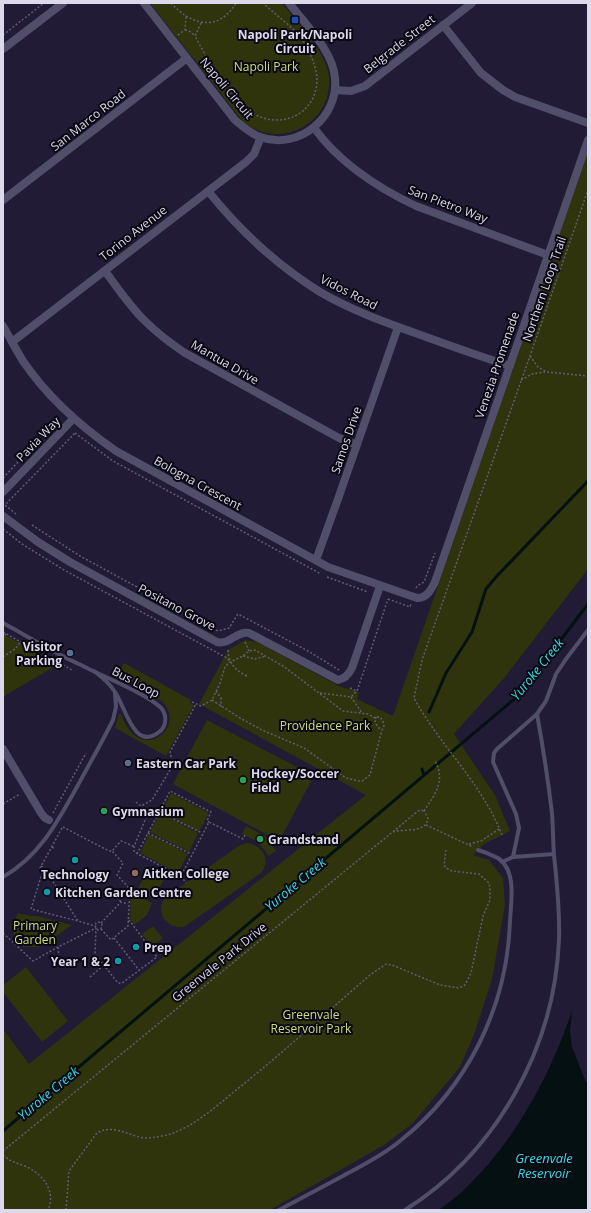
<svg xmlns="http://www.w3.org/2000/svg" width="591" height="1213" font-family="'Open Sans',sans-serif">
	<rect width="100%" height="100%" fill="#211b35"/>
	<!-- green -->
	<path fill="#2f340c" d="M150 3H282C297 22 327 53 329 77 333 120 286 149 249 126 244 123 240 118 236 113Z
		M588 152V569L505 677 454 734 495 795 510 831 484 844 473 855 489 860 503 878 505 905 492 979 475 1032 460 1067 413 1123 384 1145 270 1210H3V1029L29 1064 366 795 199 704 228 650 245 640 257 642 339 686C346 689 352 689 359 692L357 699 393 716Z
		M3 634 59 664 4 696 3 694Z
		M124 663 191 700 190 703 194 705 166 756 115 728 119 714H121C139 766 186 728 164 704 157 695 128 683 116 676Z
		M207 720 314 776 279 841 173 784Z
		M171 793 209 813 199 832 161 812Z
		M160 813 198 833 189 852 150 832Z
		M246 826 265 836 276 851 269 856 258 842 242 834Z
		M149 834 188 854 178 873 140 853Z
		M247 843C262 845 272 860 261 873L184 927C167 930 153 911 166 897L240 845Z
		M149 867 166 875 154 899 137 891Z
		M131 892 152 903 147 915 134 925 130 919Z
		M17 913 32 916H37L72 925 40 947H23L13 934Z
		M153 926 163 938 152 947 142 934Z
		M26 967 68 1021 42 1042 3 992V985Z"/>
	<!-- water -->
	<path fill="#041011" d="M572 1011 570 1032 572 1047 585 1080 588 1084V1210H439C447 1203 457 1197 465 1189 515 1141 550 1076 572 1011Z"/>
	<g fill="none" stroke-linecap="round" stroke-linejoin="round">
		<!-- stream -->
		<path stroke="#041011" stroke-width="3" d="M429 712 446 673 472 632 486 589 496 577 588 481
			M422 769 424 775
			M3 1131 519 695 588 604"/>
		<!-- path -->
		<path stroke="#615c74" stroke-width="1.5" stroke-dasharray="2 2" stroke-linecap="butt" d="M171 3C191 25 218 33 236 3
			M201 23 195 36C207 59 227 94 248 110 275 131 316 118 317 80 317 71 313 60 309 51 299 30 280 19 263 3
			M185 30 191 32 195 36
			M3 35 44 3
			M178 35 185 30 186 16
			M503 354 505 349
			M530 356 538 367 547 372 588 376
			M521 380 532 374 545 372
			M489 396 497 371
			M75 433 113 461 321 574
			M3 478 18 462
			M16 514 5 505 75 433
			M32 525 80 556 218 631 229 628 238 614 308 651 339 670
			M3 529 22 544 64 570 227 658 230 662
			M327 577 368 592
			M416 588 417 586 424 582 435 553
			M388 599 410 607 411 604
			M3 632 37 651
			M3 639 6 633
			M245 642 249 651
			M228 650C229 664 235 670 247 676
			M243 656 255 659 266 656
			M3 657 15 649 21 641
			M56 661 72 670
			M350 688 357 691
			M216 691 221 698V707
			M320 693 351 697 357 691 388 599
			M3 694 4 696
			M351 697 362 713
			M212 700 240 718 262 730 304 748 346 778 358 781H362L370 775 382 730
			M192 702 201 706 212 700 220 683 225 667 230 662 243 656 249 651 255 650 283 666 343 711 368 714 375 718
			M377 717H380L383 721 384 726 382 730C377 727 375 724 375 718Z
			M136 802 141 806 152 800 173 765 170 752 196 704
			M3 804 20 794
			M424 811C435 794 446 781 435 761
			M159 812 202 833
			M53 813 86 753
			M426 825 473 847
			M63 827 109 851H112L121 841 133 846 135 844 148 813 141 806
			M62 828 40 868 43 870 31 909 78 921
			M393 832C405 828 426 834 428 818L424 811
			M148 833 191 854
			M502 835C482 783 440 746 414 698L422 660 530 356 588 190
			M469 844 481 841 499 829
			M134 846V852L181 876 209 822 243 839 245 835
			M52 847 55 849
			M137 854 170 791 211 812 207 821 209 822
			M41 866 45 869 78 921 95 926 98 930 101 929 102 924 99 922 96 923 95 926
			M181 876 186 883
			M117 897 121 902
			M101 923 121 902 128 904
			M101 929 111 940 128 926 130 889 117 875 123 863 112 851
			M3 933 33 961 58 947
			M114 938 139 970
			M60 965 58 947 96 928 95 954 118 983H122L157 957 129 920
			M90 977 104 965
			M3 1151 417 812 420 810 424 811
			M3 1155C10 1162 18 1163 27 1167 44 1175 56 1192 48 1210
			M66 1210 69 1171 97 1133C113 1123 130 1137 146 1138 153 1138 170 1135 176 1132 201 1121 220 1103 241 1086 285 1051 327 1012 370 975L386 964 392 965 440 985 459 988 465 985 471 973 483 916 490 900V890L489 883 479 874 452 871 446 868 444 865 446 850"/>
		<!-- lane -->
		<path stroke="#504e69" stroke-width="4" d="M3 623C29 637 54 653 81 665 102 676 123 684 144 696 149 699 155 702 159 706 162 708 164 712 165 716 166 722 164 729 159 732 134 752 125 706 115 692 110 684 102 677 94 671
			M513 857 519 828 516 814 493 762 494 753 497 749 537 714 546 701 556 674 566 659 588 630
			M502 862 513 857 554 854
			M3 877C40 856 58 821 78 785 90 763 102 742 113 720L116 707 115 693
			M279 1210C300 1199 320 1188 341 1177 361 1166 382 1156 400 1141 468 1087 507 1007 510 921 511 901 517 871 498 858 492 855 485 852 478 850
			M405 1210C497 1152 555 1047 559 939 560 911 557 883 554 855 553 841 553 827 552 813 548 780 543 747 537 714"/>
		<!-- street -->
		<path stroke="#504e69" stroke-width="8" d="M144 3 235 120C243 127 251 134 260 137 299 151 339 117 335 78 333 51 305 24 289 3
			M443 25 481 73 503 90 515 97 588 123
			M3 49 63 3
			M335 90 351 91 365 86 472 3
			M314 128C339 162 378 188 416 206L548 255
			M208 191C240 231 277 265 320 292 351 310 384 322 418 334 448 345 479 356 510 366
			M3 200 187 58
			M105 271C117 287 129 305 144 320 156 332 170 343 185 353L339 438 357 445
			M3 326C10 338 16 350 23 361 48 398 80 426 116 451L328 567 417 598C427 598 431 590 435 582L588 140
			M12 342 246 162 254 154 261 137
			M3 492 73 419
			M3 516 38 542 70 562 217 642C230 645 236 631 249 633L338 680C345 679 349 674 352 668L380 586
			M316 560 338 499 398 327
			M3 749 41 813 45 818 49 820"/>
	</g>
	<!-- markers -->
	<rect fill="#1a4fb4" stroke="#0a0813" stroke-width="1.5" x="291" y="16" width="8" height="8" rx="2"/>
	<g fill="#5c6f8a" stroke="#0a0813" stroke-width="1.5">
		<circle cx="70" cy="653" r="4"/>
		<circle cx="128" cy="763" r="4"/>
	</g>
	<g fill="#2e9e5b" stroke="#0a0813" stroke-width="1.5">
		<circle cx="243" cy="780" r="4"/>
		<circle cx="104" cy="811" r="4"/>
		<circle cx="260" cy="839" r="4"/>
	</g>
	<g fill="#0f9aa8" stroke="#0a0813" stroke-width="1.5">
		<circle cx="75" cy="860" r="4"/>
		<circle cx="47" cy="892" r="4"/>
		<circle cx="136" cy="947" r="4"/>
		<circle cx="118" cy="961" r="4"/>
	</g>
	<circle fill="#8d6e63" stroke="#0a0813" stroke-width="1.5" cx="135" cy="873" r="4"/>
	<g text-anchor="middle" dominant-baseline="central" stroke-width="4" stroke-linejoin="round" paint-order="stroke">
		<!-- poi labels -->
		<g font-size="12" font-weight="bold" fill="#dcd9eb" stroke="#0a0813" text-anchor="start">
			<text x="295" y="34" text-anchor="middle">Napoli Park/Napoli<tspan x="295" dy="14">Circuit</tspan></text>
			<text x="62" y="646" text-anchor="end">Visitor<tspan x="62" dy="14">Parking</tspan></text>
			<text x="136" y="763">Eastern Car Park</text>
			<text x="251" y="773">Hockey/Soccer<tspan x="251" dy="14">Field</tspan></text>
			<text x="112" y="811">Gymnasium</text>
			<text x="268" y="839">Grandstand</text>
			<text x="143" y="873">Aitken College</text>
			<text x="75" y="874" text-anchor="middle">Technology</text>
			<text x="55" y="892">Kitchen Garden Centre</text>
			<text x="144" y="947">Prep</text>
			<text x="110" y="961" text-anchor="end">Year 1 &amp; 2</text>
		</g>
		<!-- street labels -->
		<g font-size="12" fill="#dcd9eb" stroke="#0a0813">
			<text transform="translate(399 44) rotate(-38)">Belgrade Street</text>
			<text transform="translate(227 88) rotate(50)">Napoli Circuit</text>
			<text transform="translate(88 120) rotate(-38)">San Marco Road</text>
			<text transform="translate(448 204) rotate(21)">San Pietro Way</text>
			<text transform="translate(133 233) rotate(-38)">Torino Avenue</text>
			<text transform="translate(544 289) rotate(-71)">Northern Loop Trail</text>
			<text transform="translate(349 292) rotate(27)">Vidos Road</text>
			<text transform="translate(225 362) rotate(30)">Mantua Drive</text>
			<text transform="translate(497 365) rotate(-71)">Venezia Promenade</text>
			<text transform="translate(38 439) rotate(-46)">Pavia Way</text>
			<text transform="translate(346 440) rotate(-71)">Samos Drive</text>
			<text transform="translate(198 483) rotate(29)">Bologna Crescent</text>
			<text transform="translate(177 607) rotate(28)">Positano Grove</text>
			<text transform="translate(136 682) rotate(28)">Bus Loop</text>
			<text transform="translate(219 962) rotate(-39)">Greenvale Park Drive</text>
		</g>
		<!-- park labels -->
		<g font-size="12" fill="#cede7a" stroke="#0a0813">
			<text x="266" y="66">Napoli Park</text>
			<text x="325" y="725">Providence Park</text>
			<text x="35" y="925">Primary<tspan x="35" dy="14">Garden</tspan></text>
			<text x="311" y="1014">Greenvale<tspan x="311" dy="14">Reservoir Park</tspan></text>
		</g>
		<!-- water labels -->
		<g font-size="13" font-style="italic" fill="#3adae0" stroke="#0a0813">
			<text transform="translate(537 669) rotate(-51)">Yuroke Creek</text>
			<text transform="translate(295 884) rotate(-40)">Yuroke Creek</text>
			<text transform="translate(48 1093) rotate(-40)">Yuroke Creek</text>
			<text x="544" y="1158">Greenvale<tspan x="544" dy="15">Reservoir</tspan></text>
		</g>
	</g>
	<!-- border -->
	<rect width="591" height="1213" fill="none" stroke="#dcd9eb" stroke-width="8"/>
</svg>
